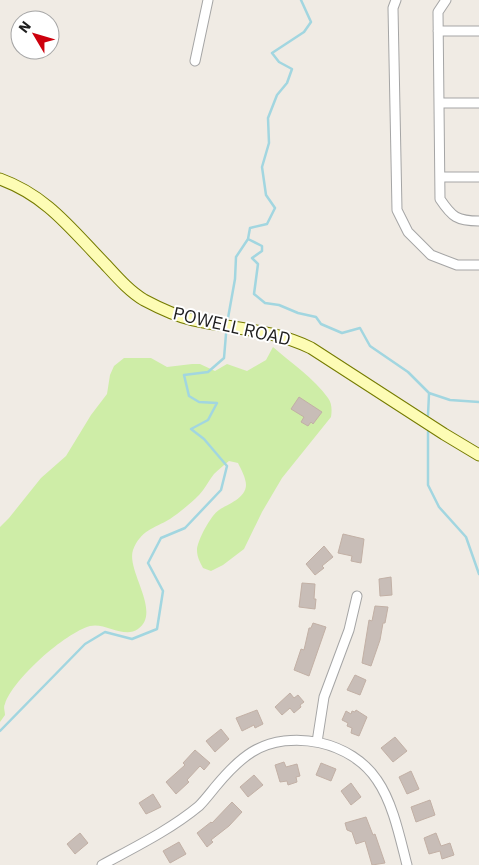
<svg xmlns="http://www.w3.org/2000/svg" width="479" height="865" font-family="'IBM Plex Sans',sans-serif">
	<rect width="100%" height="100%" fill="#f0ebe4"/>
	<!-- grass -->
	<path fill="#ceeda7" d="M273 347C290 362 315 379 328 398 332 403 332 411 331 417L282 478 262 512 244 549 223 565 211 571 203 568C200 562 197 557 197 550 197 541 211 515 219 510 228 504 246 498 246 485 246 478 241 469 238 463L229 461C224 465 219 469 214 474 209 480 205 489 199 495 191 503 179 513 170 519 153 529 141 530 133 550 126 571 162 612 138 629 124 639 105 622 90 626 65 633 13 679 5 704 3 707 5 711 5 715L0 722V527L9 518 41 478 66 456 91 415 107 394 110 375 114 366 124 358H151L167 367 192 364H200L215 371 227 364 247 371 266 360Z"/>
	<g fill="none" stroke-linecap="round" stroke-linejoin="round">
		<!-- stream -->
		<path stroke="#a2d6e0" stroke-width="2.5" d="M248 239 262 246V251L252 258 258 264 254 294 265 303 279 305 298 313 316 317 321 324 342 333 360 328 370 346 408 372 429 393 450 400 479 402
			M228 318 235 279 236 257 248 239 250 228 267 224 275 208 266 195 262 167 269 143 268 118 277 95 287 83 292 69 279 62 272 53 304 32 311 22 301 0
			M428 415 429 394
			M428 432V485L439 507 466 537 479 574
			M0 731 85 644 105 632 132 639 157 629 163 591 148 563 161 538 185 528 221 490 227 466 204 439 191 429 208 420 217 403 199 402 189 396 184 375 208 372 224 358 226 334"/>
	</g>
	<!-- building -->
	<path fill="#c8bdb7" stroke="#c2b0a5" d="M299 397 322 412 313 424 311 422 308 426 301 422 304 417 291 409Z
		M343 534 364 539 361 563 351 561 352 556 338 553Z
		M324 546 333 557 322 566 324 568 315 575 306 564Z
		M391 577 392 595 380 596 379 579Z
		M302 583 315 584 314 599H316L315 609 299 607Z
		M375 606 388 607 385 623H383L380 640 371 666 362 663 369 620 372 621Z
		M313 623 326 627 309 676 294 670 301 649 304 650 309 628H311Z
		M355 675 366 680 360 695 347 690Z
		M290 693 294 698 298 695 304 702 300 705 301 707 294 713 290 708 282 715 275 707Z
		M257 710 263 724 255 728 254 725 242 731 236 718Z
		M356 710 367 717 359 736 351 733 352 728 347 726 348 723 342 720 346 711 351 714 352 711 355 712Z
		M221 729 229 739 215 752 206 741Z
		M395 737 407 751 393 762 381 748Z
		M195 750 210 763 204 770 200 766 187 780 189 782 176 794 166 782 185 765 183 763Z
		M284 762 286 767 297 764 300 776 296 777 297 782 288 785 287 781 280 782 275 765Z
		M321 763 336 769 331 781 316 775Z
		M411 771 419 789 407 794 399 777Z
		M254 775 263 785 248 797 240 787Z
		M351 783 361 797 351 805 341 791Z
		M153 794 161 807 146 814 139 803Z
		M430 800 435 815 416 822 411 807Z
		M232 802 242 812 229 826 211 840 213 842 207 847 197 833 211 822 212 823Z
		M366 817 373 835 375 834 385 863 372 865 365 841 356 844 352 832 347 830 345 823Z
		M80 833 88 843 75 854 67 844Z
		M436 833 441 846 450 843 454 855 442 859 440 851 429 854 424 838Z
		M179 842 186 854 170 863 163 851Z"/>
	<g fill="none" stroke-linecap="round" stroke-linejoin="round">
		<!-- street casing -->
		<g stroke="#a5a5a5" stroke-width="11">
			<path id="street" d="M396 0 393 8 397 210 408 232 431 255 457 265H479
				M446 0 438 12 440 199C452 217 457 221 479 221
				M438 31H479
				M195 61 208 0
				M439 103H479
				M440 177H479
				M317 742 324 697 349 630 357 596
				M102 865C135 847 170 830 199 806 205 800 211 792 216 786 226 774 239 760 252 752 291 728 352 742 377 780 393 803 400 838 407 865"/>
		</g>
		<!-- secondary casing -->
		<g stroke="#757b00" stroke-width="13">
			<path id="secondary" d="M0 179C47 196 71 229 105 264 117 277 129 291 144 300 159 308 176 316 193 320 233 329 273 329 311 348L444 434 479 455"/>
		</g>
		<!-- street -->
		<use href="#street" stroke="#fff" stroke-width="9"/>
		<!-- secondary -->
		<use href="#secondary" stroke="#fdfcb5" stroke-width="11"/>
	</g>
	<g text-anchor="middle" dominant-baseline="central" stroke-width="4" stroke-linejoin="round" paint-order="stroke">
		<!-- street labels -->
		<g font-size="18" fill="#1e1e1e" stroke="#fff">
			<text transform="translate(232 326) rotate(13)">POWELL ROAD</text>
		</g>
	</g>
	<!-- north arrow -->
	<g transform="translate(35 35) rotate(308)"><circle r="24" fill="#ffffff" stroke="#a5a5a5"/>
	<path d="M0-4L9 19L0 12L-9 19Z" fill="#cd000d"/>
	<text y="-8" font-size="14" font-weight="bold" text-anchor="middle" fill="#1e1e1e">N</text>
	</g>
</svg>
